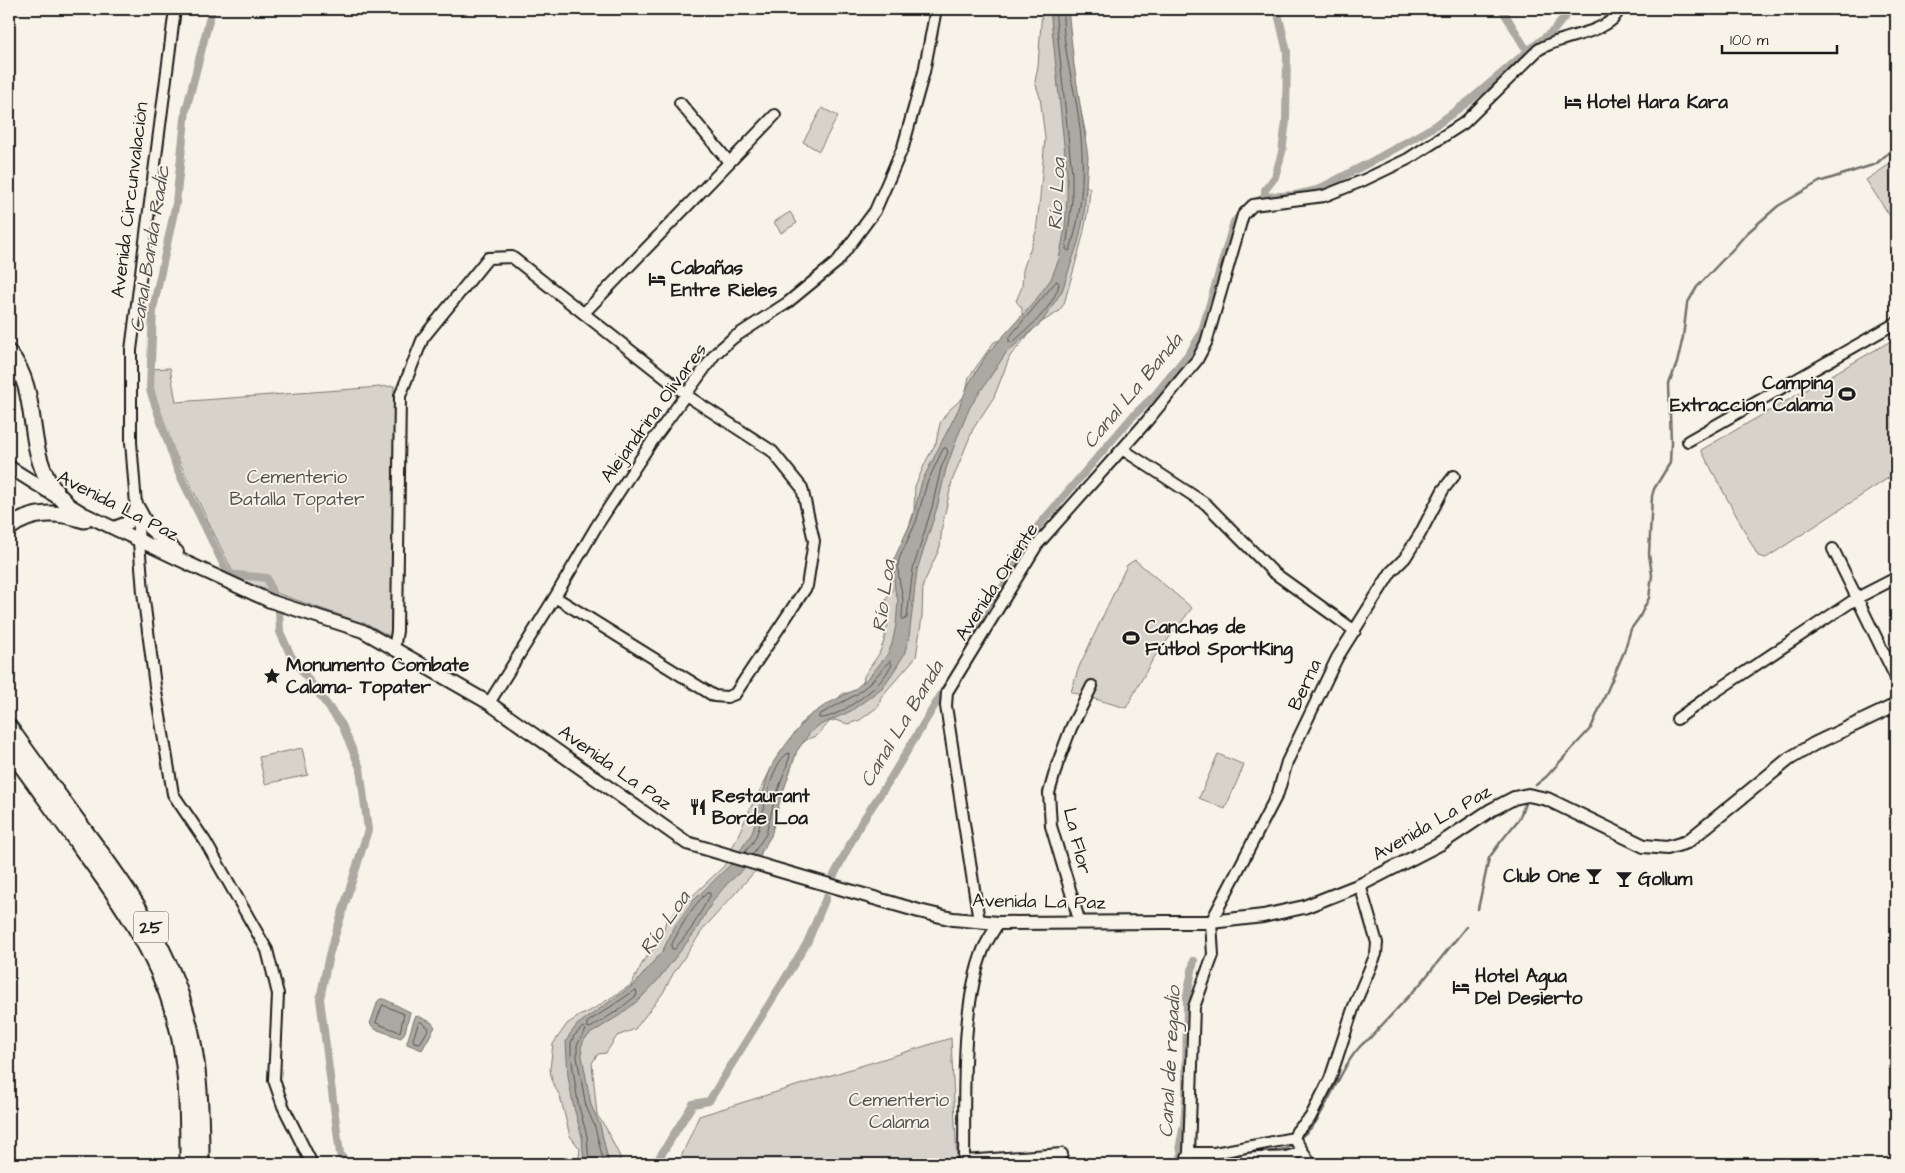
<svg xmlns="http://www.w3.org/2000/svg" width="1905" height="1173" font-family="'Architects Daughter',sans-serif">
	<rect width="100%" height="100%" fill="#f7f3e8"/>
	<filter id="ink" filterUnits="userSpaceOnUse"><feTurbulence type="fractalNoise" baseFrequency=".02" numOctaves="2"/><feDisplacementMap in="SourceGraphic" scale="10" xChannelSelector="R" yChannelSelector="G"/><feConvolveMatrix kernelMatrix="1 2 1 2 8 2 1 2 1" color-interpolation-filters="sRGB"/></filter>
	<g filter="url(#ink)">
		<!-- green -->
		<path fill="#d7d3cb" stroke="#7a7874" d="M1042 9H1059L1086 135 1083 143 1084 183 1090 189C1088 228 1074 266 1064 304L1058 312 1037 325 1010 356 994 397 973 429 952 481 942 527 940 547 923 585 922 617 916 657 881 697 879 706 860 720 848 724 835 720 829 722 818 735 808 739 787 755 757 869 704 928 673 974 663 993 635 1029 617 1036 606 1053 598 1054 592 1063 597 1115 606 1128 620 1157V1164H578L580 1149 570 1136 560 1096 552 1082 550 1069 553 1044 567 1024 579 1016 590 1011 631 985 644 960 661 940 666 921 724 866 750 809 777 758 798 734 800 725 805 719 839 703 840 696 844 693H854L863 685 864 676 879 654 884 641 889 618 884 608 886 600 892 590 891 574 897 563 914 511 915 486 927 459 936 443 940 423 948 411 965 396 969 377 994 342 1003 339 1022 315V308L1016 301 1022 287 1023 270 1036 232 1040 197 1045 138 1040 97 1035 82 1038 66Z
			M822 108 838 116 819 151 803 142Z
			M1896 160V225L1866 180Z
			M790 212 797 223 781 233 774 222Z
			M1896 338V473L1766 558 1758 556 1701 450Z
			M170 368 176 402 394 386 391 637 371 626 236 579 160 422 150 369Z
			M1135 560 1192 608 1153 659 1126 708 1071 692 1079 667 1127 565Z
			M302 748 308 775 265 784 259 757Z
			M1218 754 1244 765 1225 809 1199 798Z
			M951 1038 957 1164H678L699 1116Z"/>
		<!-- water -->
		<path fill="#aca9a2" stroke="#72716c" d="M1050 9H1068L1074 65 1088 157 1084 216 1078 243 1062 291 1042 322 1006 353 970 407 957 438 946 469 937 508 917 570 909 637 904 655 892 674 882 688 851 711 818 726 809 734 797 751 779 804 771 836 760 854 727 884 714 899 695 932 657 981 640 999 620 1015 590 1034 584 1040 581 1047 582 1056 591 1105 600 1125 609 1164H584L582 1137 573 1104 568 1076 566 1042 570 1034 578 1024 635 984 663 950 675 926 691 903 731 864 752 833 768 775 774 761 793 735 809 716 827 704 854 690 870 676 887 655 892 644 896 625 898 600 895 591 893 565 895 557 912 520 922 481 958 410 968 385 987 354 1035 301 1051 279 1059 259 1065 228 1067 199V174Z
			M380 999H384L410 1012 405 1032 401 1038 375 1029 370 1024 378 1001Z
			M418 1016 431 1022 435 1027 422 1050 407 1044V1042L415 1017Z"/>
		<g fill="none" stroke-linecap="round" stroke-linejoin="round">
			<!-- shore -->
			<path stroke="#565452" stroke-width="1" d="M1055 9 1072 174V200L1066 249 1068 251 1070 250C1085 203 1085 155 1077 107 1071 75 1062 42 1063 9
				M1057 281 1059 284C1053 308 1031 326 1013 342H1009V338Z
				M946 448 948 452 941 468 932 507 913 569 907 618 903 620 902 618C902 612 903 606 903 601 902 587 896 575 899 559L916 522 927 483 943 449Z
				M890 661 892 665C888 671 883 679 878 684 867 695 834 720 819 718V715L857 694 873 680Z
				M745 852C749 847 754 842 756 836 765 817 769 762 789 753L790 756 774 802 766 834 752 855
				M707 893H710V896L691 929 675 949H672L671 946C680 928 691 907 707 893Z
				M636 990 637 995 617 1011 590 1028 587 1027V1023Z
				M383 1005 404 1014 400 1032 376 1023Z
				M421 1022 429 1028 421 1042 419 1043 414 1042 413 1039 418 1024Z
				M589 1164 587 1136 578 1103 571 1055V1043L574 1036 583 1027 586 1030 577 1045V1057L586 1106 595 1127 604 1164"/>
			<!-- stream -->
			<path stroke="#72716c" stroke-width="2.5" d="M1536 785 1546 777 1591 728 1624 652 1631 629 1639 618 1649 598 1652 575 1649 554 1652 496 1654 489 1670 463 1671 443 1669 384 1677 363 1683 337 1687 304 1697 287 1734 248 1746 234 1778 206 1819 182 1876 164 1896 146
				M1478 909 1489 858 1502 840 1519 819 1526 801
				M1299 1139C1304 1134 1311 1129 1315 1123 1331 1100 1347 1052 1369 1039L1421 983 1466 927
				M1261 1153 1286 1149 1293 1145
				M1198 1164 1238 1157"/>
			<!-- canal -->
			<path stroke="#aca9a2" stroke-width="8" d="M212 9 186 110 176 203 153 309 150 390 177 469 228 574 267 578 273 595
				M1529 50 1554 30 1571 9
				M1265 197V190L1275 177 1282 152 1286 121 1287 52 1277 9
				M1254 203 1265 197 1295 195 1317 190 1378 158 1435 126 1469 101 1529 50 1524 46 1502 9
				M279 610 280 632 291 656 342 725 360 768 368 830 329 955 320 999 340 1154 347 1164
				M977 634 1017 562 1022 545 1132 417 1155 395 1190 352 1201 334 1234 222 1245 210
				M833 877 861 823 889 781 947 685
				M657 1164 659 1158 693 1104 709 1101 807 943 826 898
				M1180 1164 1182 1159 1180 1144 1184 1125 1186 1097 1187 995 1194 961"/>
			<!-- minor casing -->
			<g stroke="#1c1c1c" stroke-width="14">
				<path id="minor" d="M175 9 131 350V442L143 592 155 686 173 794 205 841 267 950 278 994 274 1080 283 1106 312 1164
					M680 103 729 162
					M584 313 775 115
					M1688 441 1896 323
					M1122 449 1206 504 1273 572 1355 631
					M1833 549 1896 678
					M394 649 397 631 400 396 423 338 488 258 512 257 692 399 772 451 802 488 814 541 807 586 735 694 727 697 714 696 555 597
					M489 703 555 597 596 527 651 443 715 354 733 338 787 303 837 262 875 211 903 147 924 72 936 9
					M1677 719 1709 696 1857 598 1896 578
					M979 921 946 706 947 692 1037 545 1147 421 1197 360 1206 343 1243 215 1253 205 1324 196 1364 180 1408 159 1464 123 1538 50C1560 36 1595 35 1613 19 1615 16 1618 12 1620 9
					M1080 923 1051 826 1049 793 1057 765 1071 728 1092 686
					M1294 1138 1311 1164
					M1189 1153H1214L1294 1138 1297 1131 1310 1118 1330 1079 1354 1006 1376 954 1377 943 1360 885
					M964 1161C965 1096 960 1011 983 950 987 941 993 932 998 923
					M960 1164 964 1161 1062 1154
					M1185 1164 1189 1153 1194 1007 1213 955 1211 922 1278 793 1287 762 1337 658 1391 572 1405 558 1420 534 1443 490 1454 476
					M1233 1164C1250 1155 1269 1159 1286 1157 1291 1156 1297 1154 1302 1152"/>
			</g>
			<!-- major casing -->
			<g stroke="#1c1c1c" stroke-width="16">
				<path id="major" d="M9 467 84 514 185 562 270 601 363 631 489 703 687 843 781 871 919 911 953 919 998 923 1167 922H1211L1263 916 1304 907 1360 885 1440 844 1491 810 1514 798 1528 795 1547 799 1644 846 1667 848 1687 842 1789 759 1814 744 1896 705
					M136 504 149 528 177 552
					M114 528 127 523 136 510"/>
			</g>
			<!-- highway casing -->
			<g stroke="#1c1c1c" stroke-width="19">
				<path id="highway" d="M9 353C38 388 27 435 45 474 49 485 57 494 65 502
					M9 528C30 511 58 511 84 520
					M9 727C35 763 61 799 87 834 127 888 165 941 184 1006 200 1057 201 1111 201 1164
					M9 748C33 782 58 815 82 849 120 900 156 952 174 1014 188 1063 188 1114 188 1164"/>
			</g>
			<!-- minor -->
			<use href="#minor" stroke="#f7f3e8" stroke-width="10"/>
			<!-- major -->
			<use href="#major" stroke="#f7f3e8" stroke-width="12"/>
			<!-- highway -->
			<use href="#highway" stroke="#f7f3e8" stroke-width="15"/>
		</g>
	</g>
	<!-- icons -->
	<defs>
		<g id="hotel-bare" transform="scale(1.35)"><path d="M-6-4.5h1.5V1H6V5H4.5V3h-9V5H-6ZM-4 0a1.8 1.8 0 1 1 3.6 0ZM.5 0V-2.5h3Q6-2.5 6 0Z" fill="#1c1c1c" stroke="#f7f3e8" stroke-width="2.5" paint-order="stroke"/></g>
		<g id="stadium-bare" transform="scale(1.35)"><path d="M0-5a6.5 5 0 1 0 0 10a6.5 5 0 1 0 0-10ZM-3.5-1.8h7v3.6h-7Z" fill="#1c1c1c" stroke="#f7f3e8" stroke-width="2.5" paint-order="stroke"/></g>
		<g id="sight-bare" transform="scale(1.35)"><path d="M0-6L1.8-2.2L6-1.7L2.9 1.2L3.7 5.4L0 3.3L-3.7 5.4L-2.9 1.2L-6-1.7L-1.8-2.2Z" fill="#1c1c1c" stroke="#f7f3e8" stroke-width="2.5" paint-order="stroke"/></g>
		<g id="restaurant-bare" transform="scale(1.35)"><path d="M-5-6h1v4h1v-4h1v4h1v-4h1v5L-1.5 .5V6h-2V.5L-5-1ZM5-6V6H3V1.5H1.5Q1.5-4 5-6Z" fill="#1c1c1c" stroke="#f7f3e8" stroke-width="2.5" paint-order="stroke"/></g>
		<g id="bar-bare" transform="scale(1.35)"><path d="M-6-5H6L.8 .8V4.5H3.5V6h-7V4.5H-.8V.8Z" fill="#1c1c1c" stroke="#f7f3e8" stroke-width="2.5" paint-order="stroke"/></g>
	</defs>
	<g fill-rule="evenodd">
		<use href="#hotel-bare" x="1573" y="102"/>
		<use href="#hotel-bare" x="657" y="279"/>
		<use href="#stadium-bare" x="1847" y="394"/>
		<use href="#stadium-bare" x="1131" y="638"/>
		<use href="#sight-bare" x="272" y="676"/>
		<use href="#restaurant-bare" x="698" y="807"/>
		<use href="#bar-bare" x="1594" y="876"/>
		<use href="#bar-bare" x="1624" y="879"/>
		<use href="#hotel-bare" x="1461" y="987"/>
	</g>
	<g text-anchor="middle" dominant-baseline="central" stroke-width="4" stroke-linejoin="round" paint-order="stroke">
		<!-- shield labels -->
		<rect fill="#f7f3e8" stroke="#5e5c59" stroke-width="1" x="133.5" y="911.5" width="35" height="31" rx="4"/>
		<g font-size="18" font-weight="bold" fill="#1c1c1c">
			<text x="151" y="927">25</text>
		</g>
		<!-- poi labels -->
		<g font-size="19" font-weight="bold" fill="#1c1c1c" stroke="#f7f3e8" text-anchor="start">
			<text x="1587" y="102">Hotel Hara Kara</text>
			<text x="671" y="268">Cabañas<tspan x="671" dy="22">Entre Rieles</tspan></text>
			<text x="1833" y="383" text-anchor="end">Camping<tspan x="1833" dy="22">Extraccion Calama</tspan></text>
			<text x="1145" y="627">Canchas de<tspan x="1145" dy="22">Fútbol SportKing</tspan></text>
			<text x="286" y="665">Monumento Combate<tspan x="286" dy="22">Calama- Topater</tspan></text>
			<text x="712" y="796">Restaurant<tspan x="712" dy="22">Borde Loa</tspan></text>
			<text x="1580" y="876" text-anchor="end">Club One</text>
			<text x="1638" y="879">Gollum</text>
			<text x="1475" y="976">Hotel Agua<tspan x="1475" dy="22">Del Desierto</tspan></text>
		</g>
		<!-- street labels -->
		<g font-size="19" fill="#1c1c1c" stroke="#f7f3e8">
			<text transform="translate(130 200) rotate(-83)">Avenida Circunvalación</text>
			<text transform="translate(654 413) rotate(-54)">Alejandrina Olivares</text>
			<text transform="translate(118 506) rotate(27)">Avenida La Paz</text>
			<text transform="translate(997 582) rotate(-57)">Avenida Oriente</text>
			<text transform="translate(1305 685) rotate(-65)">Berna</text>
			<text transform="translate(615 768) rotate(35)">Avenida La Paz</text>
			<text transform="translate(1432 823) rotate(-30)">Avenida La Paz</text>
			<text transform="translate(1077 841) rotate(76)">La Flor</text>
			<text transform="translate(1039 902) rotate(1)">Avenida La Paz</text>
		</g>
		<!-- park labels -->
		<g font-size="19" fill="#545351" stroke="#f7f3e8">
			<text x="297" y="477">Cementerio<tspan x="297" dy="22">Batalla Topater</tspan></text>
			<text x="899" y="1100">Cementerio<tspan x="899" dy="22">Calama</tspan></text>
		</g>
		<!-- water labels -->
		<g font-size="20" font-style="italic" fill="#565452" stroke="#f7f3e8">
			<text transform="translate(1057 194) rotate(-87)">Río Loa</text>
			<text transform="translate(150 249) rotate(-81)">Canal Banda Radic</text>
			<text transform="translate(1133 391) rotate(-50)">Canal La Banda</text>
			<text transform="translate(884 596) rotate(-82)">Río Loa</text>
			<text transform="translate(902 724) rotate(-59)">Canal La Banda</text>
			<text transform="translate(665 923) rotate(-55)">Río Loa</text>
			<text transform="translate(1170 1062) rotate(-87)">Canal de regadio</text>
		</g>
	</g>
	<!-- margin -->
	<rect width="1905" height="1173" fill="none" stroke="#f7f3e8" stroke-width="30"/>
	<rect x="15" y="15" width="1875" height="1143" fill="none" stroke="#1c1c1c" stroke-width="2" filter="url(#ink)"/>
	<!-- scale -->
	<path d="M1722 45v8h115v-8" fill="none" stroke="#1c1c1c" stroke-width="2.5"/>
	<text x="1730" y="45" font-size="15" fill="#1c1c1c" stroke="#f7f3e8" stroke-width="4" paint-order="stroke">100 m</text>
</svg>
